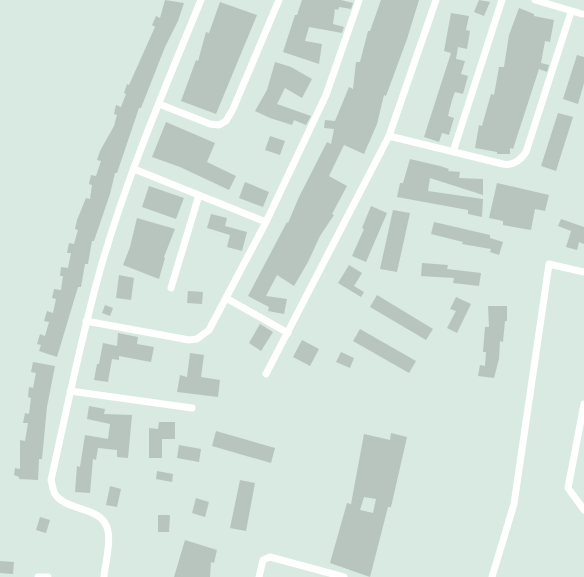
<svg xmlns="http://www.w3.org/2000/svg" width="584" height="577" font-family="Montserrat,sans-serif">
	<rect width="100%" height="100%" fill="#d8eae2"/>
	<!-- building -->
	<path fill="#b8c5bf" fill-rule="evenodd" d="M165 0 184 3 178 21 165 47 141 108H139L117 173H115L110 194 94 241H92L88 264H85L81 287H78L57 357 39 351 41 345 37 344 40 334 45 336 49 322 44 321 47 311 53 313 56 299 52 298 54 289 61 290 63 276H60L61 267 68 268 71 253H67L69 243 74 244 78 230 75 229 77 220 86 198 90 199 92 185 89 184 91 175 96 176 101 161 97 160 100 151 114 126 117 115 114 114 116 105 121 107 126 94 124 93 127 84 129 85 155 27 152 25 156 16 160 18Z
		M302 0H341L353 3 351 9 339 7 338 10 335 9 333 24 344 27 342 33 309 27 305 41 322 44 319 64 283 52 295 15H297Z
		M381 0H419L407 39 386 96 384 95 377 124 364 154 344 145 329 176 347 186 332 214 334 215 320 236 308 262 294 286 277 275 266 296 287 299 284 314 268 311 269 307 248 296 287 222 288 223 299 197 327 142 331 144 334 129 324 128 325 120 335 121 349 87 353 89 356 62H360L368 31H370Z
		M479 0 490 2 484 16 474 12Z
		M220 2 257 15 216 114 181 101 196 60 198 61 206 32 209 33Z
		M519 8 534 14V16L554 20 550 42 545 41 541 63 549 65 547 72 539 69 513 149 510 148V154H497V152L475 148 479 125 482 126 491 94 494 95 499 67H504L509 35Z
		M451 13 469 16 466 30 470 31 467 49 458 47 456 59 465 61 461 74 468 76 463 94 455 92 452 100 448 116 454 118 449 135 442 133 439 142 424 137 451 53 444 51Z
		M577 55 584 57V83L578 104 563 99Z
		M275 62 291 67 312 79 302 98 285 88 277 104 311 116 306 125 294 120 292 125 270 118 255 111 267 90Z
		M558 113 573 117 556 171 541 166Z
		M166 122 215 143 207 162 236 176 229 190 180 167 152 157Z
		M270 136 285 141 280 155 265 150Z
		M410 159 440 166 449 169 448 171 460 172 459 178 483 179V195L430 178 428 191 483 199 482 217 468 214V210L397 197 400 183H403Z
		M245 182 269 192 263 207 239 198Z
		M497 183 549 195 545 211 535 209 531 230 503 225V221L489 218Z
		M149 186 184 198 176 219 142 207Z
		M371 206 387 213 366 262 352 256 364 229 362 228Z
		M393 210 410 213 397 272 380 269Z
		M211 214 227 218 225 226 247 232 242 251 227 247 230 235 207 228Z
		M137 218 175 229 164 257 165 258 159 279 123 265 130 247Z
		M561 219 584 227V244L579 242 577 250 566 247 571 231 558 226Z
		M434 222 490 235V238L503 242 499 255 490 252 491 249 462 244 463 242 431 234Z
		M422 263 448 265 447 269 481 273 479 286 453 283 454 278 421 276Z
		M349 265 362 273 354 286 364 292 361 297 338 283Z
		M119 275 134 278 131 300 116 298Z
		M188 291 203 292 202 304 187 303Z
		M377 295 433 329 426 340 370 307Z
		M456 297 471 304 457 333 447 328 456 311 450 309Z
		M105 305 113 308 110 316 102 313Z
		M488 306H507V321H505L503 342 500 341 499 359 494 378 478 376 480 365 485 366 486 352H483L485 327H489Z
		M260 324 273 332 261 351 249 343Z
		M360 329 416 361 409 373 353 341Z
		M118 333 138 337 137 344 154 347 151 362 119 356V360L112 359 108 382 94 380 97 364H99L103 343 117 346Z
		M302 340 319 349 310 366 293 357Z
		M341 352 354 358 350 368 336 362Z
		M190 353 204 355 201 377 220 380 218 397 177 392 180 375 187 377Z
		M33 362 55 366 47 407 42 459H39L38 480 19 479V477L14 475 15 468 20 469V440L25 441 28 423H23L25 413 29 414 31 398 28 397 29 387 33 388 36 373 31 372Z
		M89 406 105 409 104 414 132 415 128 458 117 457V450L98 448 96 460 93 459 90 493 75 492 77 466 80 467 85 435 108 439 110 424 87 419Z
		M159 422H175V439H162V458H149V428L158 429Z
		M216 431 275 448 271 463 212 446Z
		M391 433 407 437 391 507H388L370 577 330 563 347 503 351 504 364 434 390 440ZM364 497 376 499 373 513 360 510Z
		M179 445 201 449 199 462 177 458Z
		M157 471 173 474 172 482 156 479Z
		M240 480 255 483 246 531 230 528Z
		M110 486 121 489 117 507 106 505Z
		M196 498 209 502 205 517 192 513Z
		M158 515H170L169 532H158Z
		M40 517 50 520 46 533 36 530Z
		M185 540 217 550 214 563 211 562 210 577H174Z
		M0 561 14 562 13 574 0 573Z"/>
	<g fill="none" stroke-linecap="round" stroke-linejoin="round">
		<!-- street -->
		<path stroke="#fff" stroke-width="7" d="M535 0 582 14
			M159 104 210 124 219 125 226 121 233 109 279 0
			M389 136 503 164C513 166 520 161 526 152L571 12
			M453 152 502 0
			M134 169 266 222
			M171 288 199 195
			M226 298 288 333
			M86 321 189 340 197 339 209 330 266 222 326 95 359 0
			M266 374 389 136 436 0
			M70 391 192 408
			M584 404 568 488 584 510
			M38 577H48
			M104 577C105 563 111 545 108 531 103 505 68 513 55 494 53 490 52 484 51 480 67 409 81 337 101 267 127 176 165 88 201 0
			M259 577 263 560 270 557 344 577
			M492 577 514 504 549 264 584 272"/>
	</g>
</svg>
